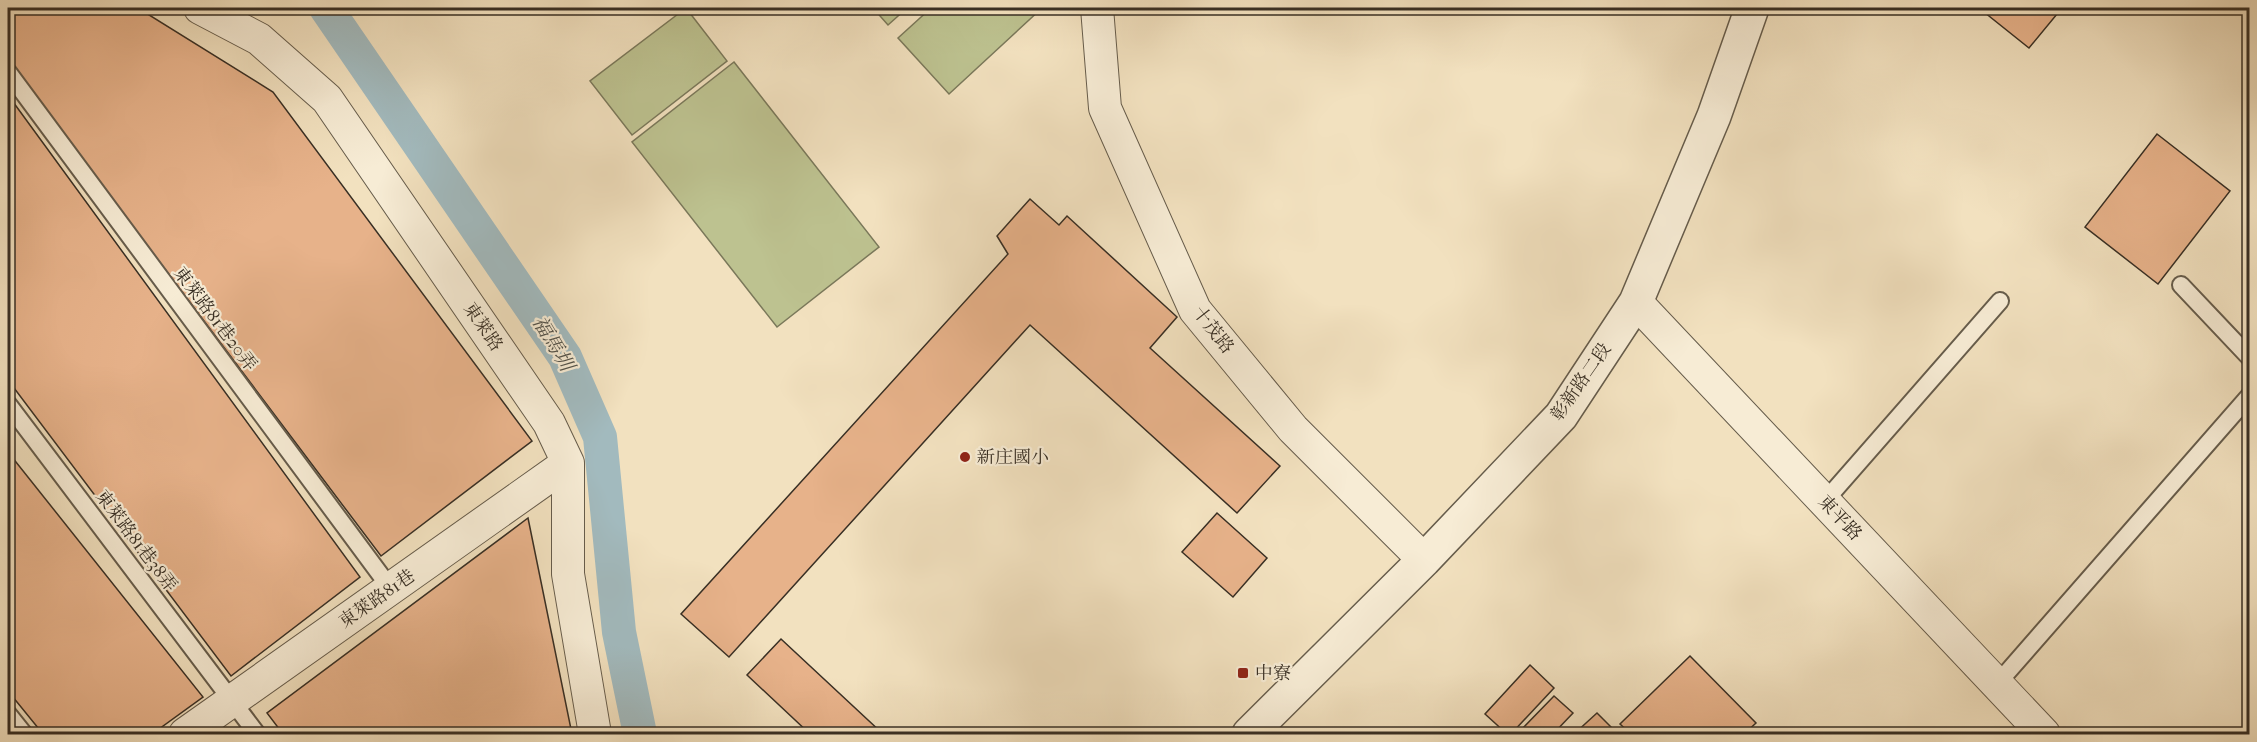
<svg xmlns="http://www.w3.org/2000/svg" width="2257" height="742" font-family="'IM FELL French Canon','Noto Serif TC',serif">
	<rect width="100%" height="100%" fill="#f2e1bf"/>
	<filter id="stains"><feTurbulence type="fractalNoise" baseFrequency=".00333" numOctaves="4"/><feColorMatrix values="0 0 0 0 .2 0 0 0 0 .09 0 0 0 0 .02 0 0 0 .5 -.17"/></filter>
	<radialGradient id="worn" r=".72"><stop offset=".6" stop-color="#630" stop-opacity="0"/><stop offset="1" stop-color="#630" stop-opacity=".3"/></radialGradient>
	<!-- green -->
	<path fill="#bdc290" stroke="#7a785a" stroke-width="1.5" d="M686 8 727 61 632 135 590 81Z
		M873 8H907L888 25Z
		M931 8H1042L949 94 898 38Z
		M734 62 879 247 777 327 632 142Z"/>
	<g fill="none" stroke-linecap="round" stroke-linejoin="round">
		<!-- canal -->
		<path stroke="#a2babe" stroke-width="34" d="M326 8 565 357 600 437 619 632 640 734"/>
	</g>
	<!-- building -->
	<path fill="#e7b28a" stroke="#382f24" stroke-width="1.5" d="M8 8H138L273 92 532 441 381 556 8 61Z
		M1979 8H2062L2029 48Z
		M8 95 360 577 231 676 8 380Z
		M2157 134 2230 191 2158 284 2085 227Z
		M1030 199 1059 225 1067 216 1177 317 1150 348 1280 466 1237 513 1030 325 729 657 681 614 1008 254 997 236Z
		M8 452 203 697 152 734H43L8 691Z
		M1217 513 1267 558 1233 597 1182 552Z
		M528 518 572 734H283L267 713Z
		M781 639 883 734H810L747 675Z
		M1690 656 1756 723 1744 734H1631L1620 724Z
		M1530 665 1554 688 1511 734H1507L1485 714Z
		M1554 696 1573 713 1553 734H1517Z
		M1597 713 1618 734H1574Z
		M223 726 230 734H212Z"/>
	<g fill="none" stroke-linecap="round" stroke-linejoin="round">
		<!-- service casing -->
		<g stroke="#665c4b" stroke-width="20">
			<path id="service" d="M8 72 391 589
				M2181 285 2250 358
				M8 404 257 734
				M1824 502 2000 301
				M1997 684 2250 395
				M8 714 24 734"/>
		</g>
		<!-- minor casing -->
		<g stroke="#665c4b" stroke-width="34">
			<path id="minor" d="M200 8 259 39 327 99 549 423 568 463V574L595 734
				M1097 8 1105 108 1195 310 1293 429 1424 560
				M1636 302 2044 734
				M185 734 568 463"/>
		</g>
		<!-- tertiary casing -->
		<g stroke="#665c4b" stroke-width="36">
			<path id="tertiary" d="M1249 734 1424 560 1561 416 1636 302 1714 116 1752 8"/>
		</g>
		<!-- service -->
		<use href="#service" stroke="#f7ecd5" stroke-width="16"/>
		<!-- minor -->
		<use href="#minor" stroke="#f7ecd5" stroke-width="32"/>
		<!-- tertiary -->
		<use href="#tertiary" stroke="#f7ecd5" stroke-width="33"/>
	</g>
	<!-- markers -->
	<g fill="#8f2418" stroke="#f7ecd5" stroke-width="2">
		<circle cx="965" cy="457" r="6"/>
		<rect x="1237" y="667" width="12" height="12" rx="3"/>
	</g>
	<g text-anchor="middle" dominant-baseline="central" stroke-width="4.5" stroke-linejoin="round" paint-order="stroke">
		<!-- street labels -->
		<g font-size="18" fill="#382f24" stroke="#f7ecd5">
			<text transform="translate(215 319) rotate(53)">東萊路81巷20弄</text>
			<text transform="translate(483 327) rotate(56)">東萊路</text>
			<text transform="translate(1213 330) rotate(52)">十茂路</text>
			<text transform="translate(1581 382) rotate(-55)">彰新路二段</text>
			<text transform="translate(1840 518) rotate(47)">東平路</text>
			<text transform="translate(136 541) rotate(53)">東萊路81巷38弄</text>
			<text transform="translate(377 599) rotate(-35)">東萊路81巷</text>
		</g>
		<!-- poi labels -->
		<g font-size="18" fill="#382f24" stroke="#f7ecd5" text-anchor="start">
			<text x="977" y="457">新庄國小</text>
			<text x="1255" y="673">中寮</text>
		</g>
		<!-- water labels -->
		<g font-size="20" font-style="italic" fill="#52524a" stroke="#f7ecd5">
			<text transform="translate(553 343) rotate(59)">福馬圳</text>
		</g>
	</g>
	<!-- margin -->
	<rect width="2257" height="742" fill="none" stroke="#f2e1bf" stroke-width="30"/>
	<rect x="9" y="9" width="2239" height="724" fill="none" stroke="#382f24" stroke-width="3"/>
	<rect x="15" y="15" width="2227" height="712" fill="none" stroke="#382f24" stroke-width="1.5"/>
	<rect width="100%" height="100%" filter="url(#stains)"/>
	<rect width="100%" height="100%" fill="url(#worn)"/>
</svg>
